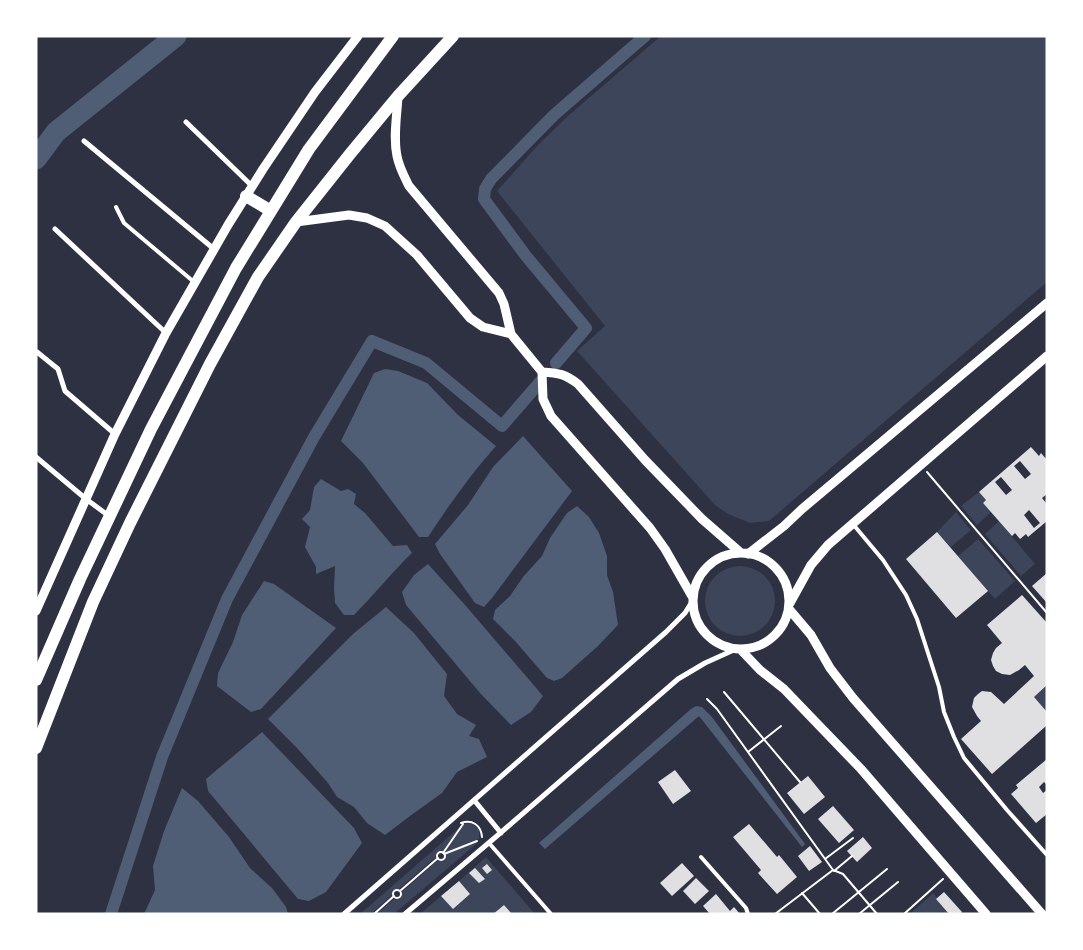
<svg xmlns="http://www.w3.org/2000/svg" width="1083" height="950" font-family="Raleway,sans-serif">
	<rect width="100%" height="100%" fill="#2d3142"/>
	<!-- green -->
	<path fill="#3c4559" d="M661 36H1047V282L769 521 750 523 728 514 715 505 577 351 605 326 497 191 537 146 569 115Z
		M979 492 986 500 983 503 991 512 977 525 961 506Z
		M956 512 971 530 951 547 937 532Z
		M999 521 1035 564 1021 576 985 534Z
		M978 539 1015 581 995 599 958 556Z
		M705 601a35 35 0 1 1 70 0a35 35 0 1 1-70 0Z
		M1047 685V712L1034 697Z
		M468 823 474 825 479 830V839L444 853 464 824Z
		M460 827 443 851 438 852 436 857 399 889 394 890 392 895 371 914H360Z
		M478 841 476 844 394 914H377L395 898 398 899 401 898 402 895V892L438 860 441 861 444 859 445 854Z
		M486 857 535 914H512L504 905 493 914H420L441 896 453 909 470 894 459 881Z
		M933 893 937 898 936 899 949 914H921L919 912 916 914H910Z"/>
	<!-- water -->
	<path fill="#4f5d75" d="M385 369 398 371 427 383 458 415 496 446C471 474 449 505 428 537H419L363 463 341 441 374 373Z
		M523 436 572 491 492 598 484 607 475 603 440 554 435 544 468 505 493 467Z
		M321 479 341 491 348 489 356 494 354 504 365 513 393 546 407 545 412 553C392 572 374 595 354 615H344L335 603 334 589 335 566 316 574V567L305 547 310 527 302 519 310 510 314 487Z
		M577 506 589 517 599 533 607 556V575L613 592 618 625 598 646 562 678 554 681 547 678 515 641 493 619 495 610 510 596 523 577 542 556 550 538 567 513Z
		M428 564 466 606 543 696 531 712 511 725 480 693 406 605 402 592 414 575Z
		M264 581 274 584 336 628 261 709 251 712 217 686 218 673 233 642 242 615Z
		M386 607 414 633 447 674 444 696 457 714 476 725 469 736 479 739 487 757 457 772 442 793 410 816 385 835 367 823 354 807 337 797 328 783 297 748 268 719 353 634Z
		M696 706 702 707 712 717 805 844 802 847 699 716 545 849 539 843 691 709Z
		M262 732 354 828 362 843 326 892 309 901 298 899 208 791 206 779Z
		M182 788 198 801 229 837 250 868 272 888 286 907 288 914H144L155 890 153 866 164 831Z"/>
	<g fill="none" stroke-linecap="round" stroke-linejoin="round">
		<!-- canal -->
		<path stroke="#4f5d75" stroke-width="12" d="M556 363 586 328 526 256 484 199 485 189 491 179 554 115 645 36
			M111 914 162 757 227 599 314 437 372 341 426 363 502 426 540 382"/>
		<!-- river -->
		<path stroke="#4f5d75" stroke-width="21" d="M36 159 56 132 176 36"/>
	</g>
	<!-- building -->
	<path fill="#e0e0e3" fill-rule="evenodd" d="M1031 447 1039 456 1041 453 1047 460V494L1042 498 1047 504V521L1028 537 1026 534 1020 539 1015 533 1012 536 983 503 986 500 979 492ZM1020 461 1031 474 1025 479 1014 466ZM1001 477 1012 490 1006 495 995 482ZM1029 510 1040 523 1034 528 1024 515Z
		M937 532 988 591 956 618 906 559Z
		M1047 573V603L1032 586Z
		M1022 595 1047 623V685L1034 697 1047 712V728L1046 726 992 774 961 739 981 721 977 716 972 707 974 698 978 694 982 691 991 692 1004 704 1034 676 1025 665 1019 670 1010 675 1002 674 996 671 993 666 991 660 993 653 996 648 1002 643 987 625Z
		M1047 759V785L1044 782 1039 787 1043 793 1047 790V814L1036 823 1011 794 1018 788 1016 785Z
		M675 770 691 791 673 804 658 782Z
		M808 776 825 797 804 814 787 793Z
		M833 806 854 830 839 843 818 819Z
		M749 824 777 857 779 855 797 877 777 894 758 873 761 870 733 837Z
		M863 837 872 848 857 862 847 851Z
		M810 846 822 862 809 871 798 856Z
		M682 863 694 876 672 896 660 883Z
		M487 864 492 870 487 874 482 868Z
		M475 868 485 879 479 883 469 873Z
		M696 878 709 891 695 904 683 891Z
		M459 881 470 894 453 909 441 896Z
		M944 892 962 912 960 914H949L936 899Z
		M716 894 730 911 734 907 740 914H710L703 906Z
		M504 905 512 914H493L498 910Z"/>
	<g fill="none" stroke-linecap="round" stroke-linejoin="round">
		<!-- path -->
		<path stroke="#fff" stroke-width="2" d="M927 472 1047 613
			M724 692 800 782
			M707 699 717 709 833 870 775 914
			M748 752 781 726
			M461 823C472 819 481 825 482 837
			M437 856a4 4 0 1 1 8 0a4 4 0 1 1-8 0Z
			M443 853 463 824
			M444 854 477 841
			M825 859 853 838
			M833 870 843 874 877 914
			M834 871 852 856
			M393 894a4 4 0 1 1 8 0a4 4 0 1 1-8 0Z
			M400 891 438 858
			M802 893 820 914
			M374 914 394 896
			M832 914 887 869
			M859 914 898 882
			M904 914 943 879"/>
		<!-- service -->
		<path stroke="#fff" stroke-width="4" d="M116 207 124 223 194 282
			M852 523 883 560 906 595 917 619 939 687 944 712 954 737 964 758 1007 810 1047 855
			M489 843 551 914
			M701 857 746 908 748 914"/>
		<!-- minor -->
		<path stroke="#fff" stroke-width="5" d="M186 122 252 186
			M84 141 214 249
			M55 229 166 333
			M37 352 58 369 65 391 115 434
			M36 457 86 499 109 516
			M474 800 501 833
			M344 914 666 632 685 613 693 600
			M405 914 498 835 678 679 705 663 736 649"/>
		<!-- tertiary -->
		<path stroke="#fff" stroke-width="9" d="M398 96C397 116 393 137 397 156 399 167 404 176 409 186L499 293 504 304 511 334 542 372 543 399 551 416 650 528 665 549 693 598
			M296 222 349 215 367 218 385 226 417 255 470 318 483 327 511 334
			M542 372C559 373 565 374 578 384L645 460 702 519 741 553
			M693 601a48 48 0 1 1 96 0a48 48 0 1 1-96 0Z
			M748 554 784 526 802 509 1047 303
			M790 603 811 565 828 545 1047 356
			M789 609 811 635 830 668 853 698 1042 914
			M36 611 115 434 166 333 228 225 263 169 315 92 358 36
			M740 649 760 670 784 689 808 714 861 769 986 914"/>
		<!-- trunk -->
		<path stroke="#fff" stroke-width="12" d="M246 196 271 211
			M36 680 80 579 151 429 236 268 309 149 393 36
			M36 748 93 602 130 523 210 364 258 277 296 222 350 154 398 96 453 36"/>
	</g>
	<!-- border -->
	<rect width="1083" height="950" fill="none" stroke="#ffffff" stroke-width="75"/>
</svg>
